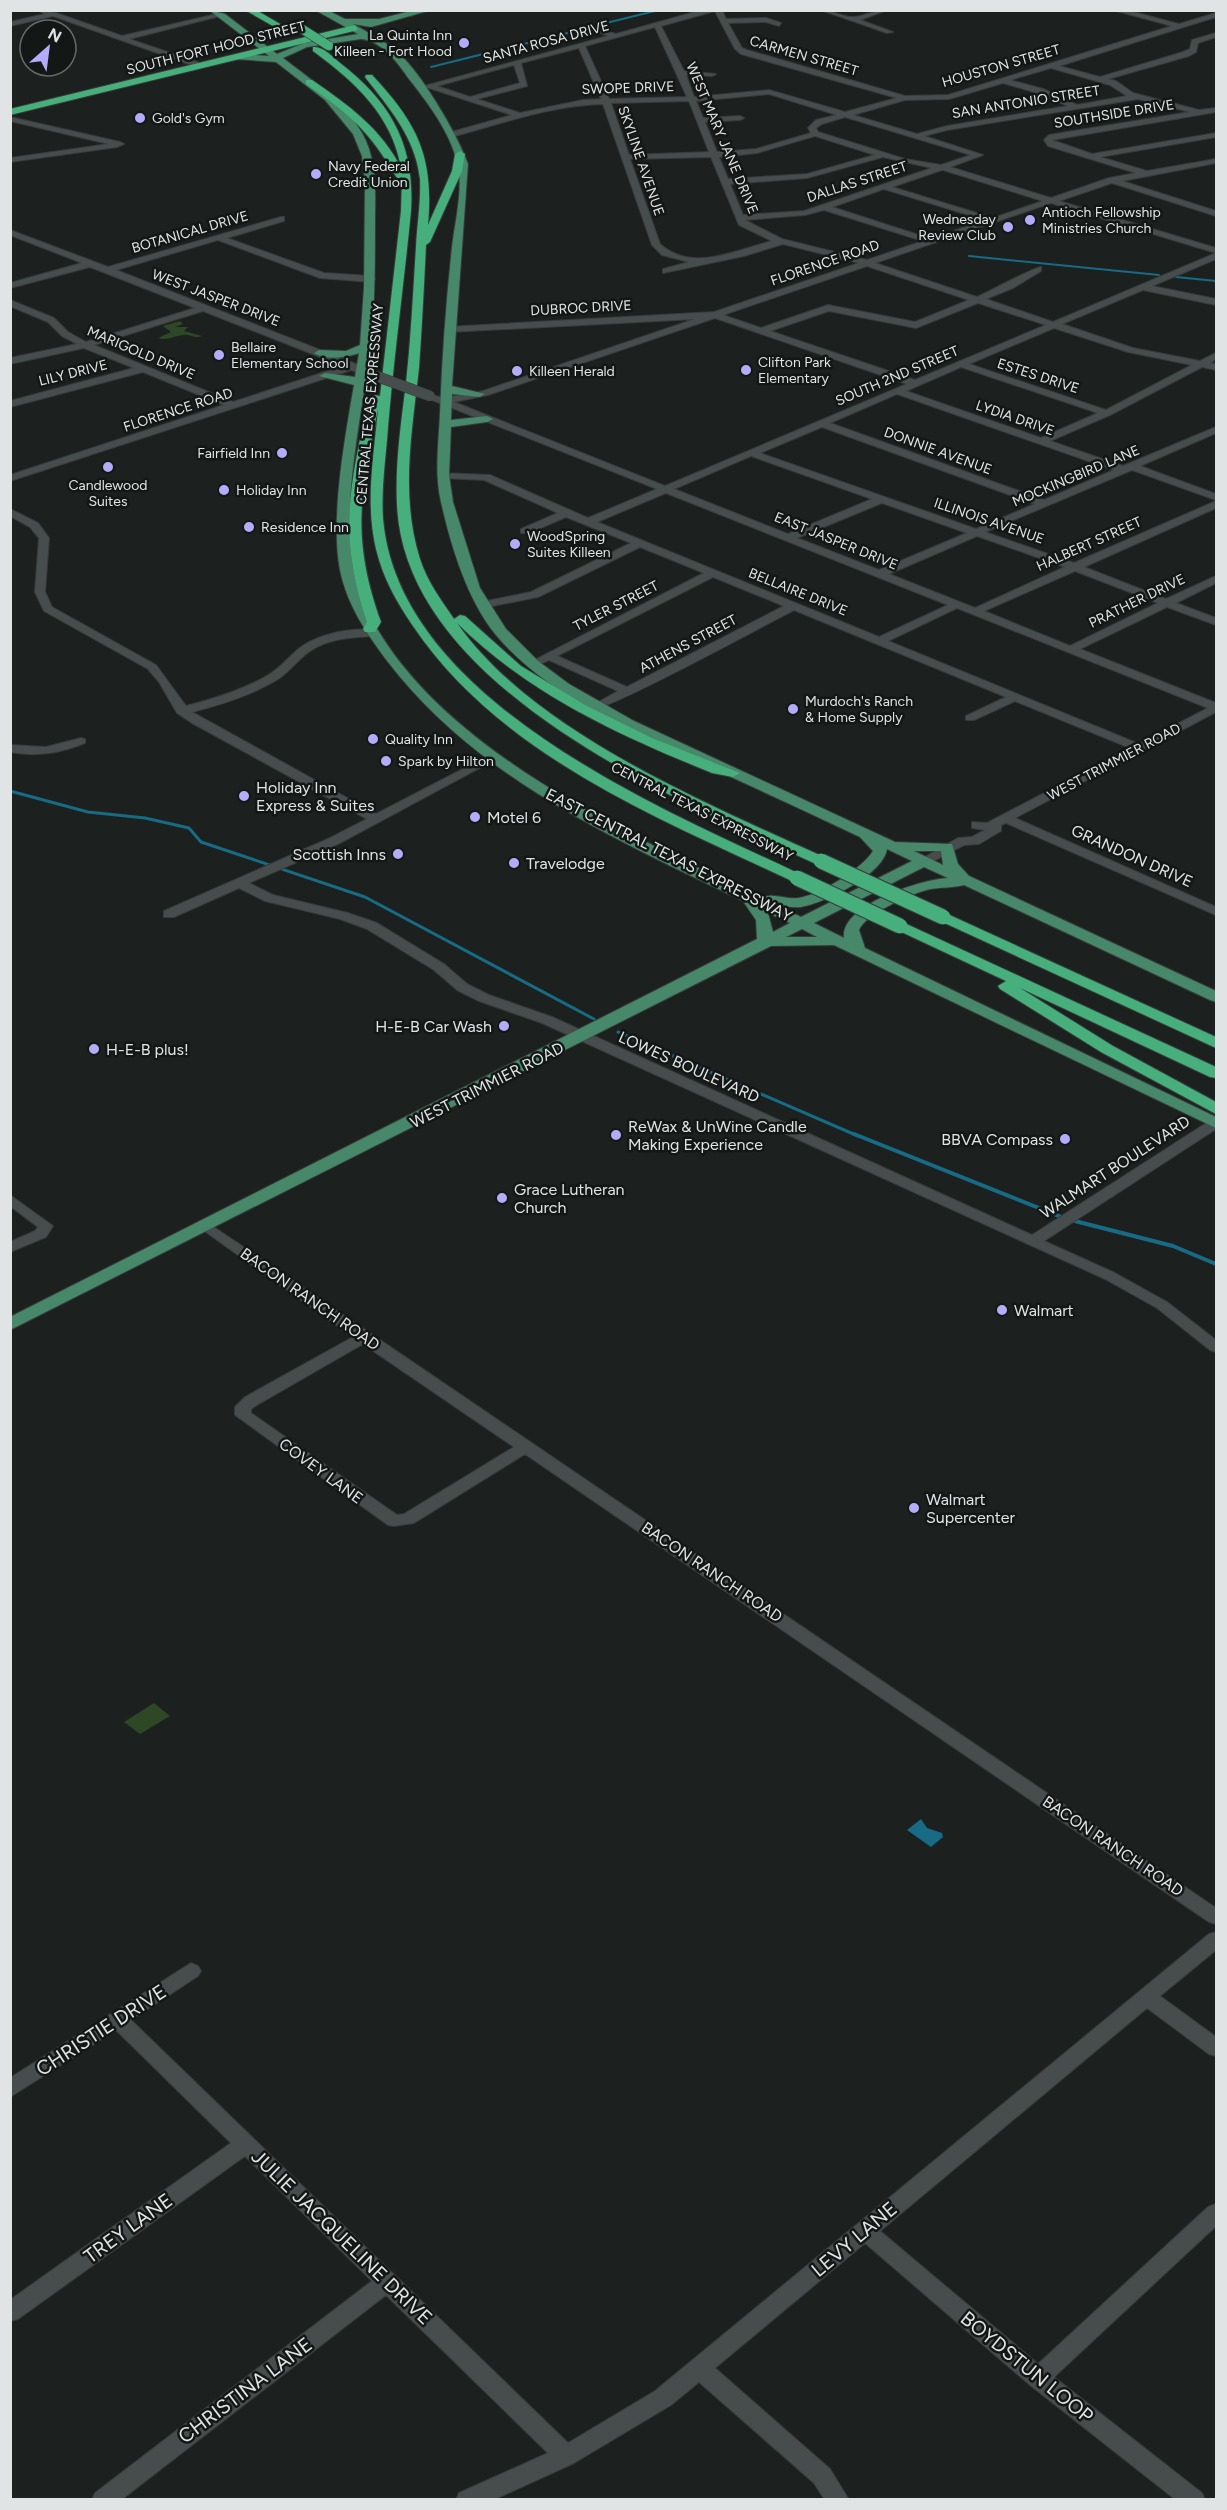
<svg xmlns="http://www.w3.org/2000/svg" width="1227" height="2510" font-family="Figtree,sans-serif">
	<rect width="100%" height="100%" fill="#1c2120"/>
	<!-- green -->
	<path fill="#2e4725" d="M180 321 183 324 175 327H188L184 331 202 336C193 339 190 334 183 335 173 336 168 341 158 338L171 332 163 326Z
		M154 1703 170 1716 140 1734 124 1722Z"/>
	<!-- water -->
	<path fill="#176b84" d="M921 1819 927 1828 942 1833 943 1837 931 1847 907 1830Z"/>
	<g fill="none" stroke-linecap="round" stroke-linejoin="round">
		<!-- stream-far2 -->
		<path stroke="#176b84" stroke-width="2" d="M594 26 659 10
			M431 67 588 28
			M969 256 1159 275
			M1176 277 1216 281"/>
		<!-- stream-far1 -->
		<path stroke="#176b84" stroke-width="3" d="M10 791 88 812 145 818 189 828 201 842 365 897 594 1019
			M618 1032 858 1136"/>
		<!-- stream -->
		<path stroke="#176b84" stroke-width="4" d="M854 1134 1064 1218
			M1071 1220 1173 1246 1216 1264"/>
		<!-- minor casing -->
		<g stroke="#373b3a" stroke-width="2">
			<path id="minor" d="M38 10 56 13 122 36 221 13 224 15 129 39 203 64 200 68 53 16 10 26V22L45 14Z
				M398 10H409L415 14 412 16Z
				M702 10H722L726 19 766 18 781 23 779 26 766 22 728 23 742 48 747 50 905 96 948 95 1172 26 1113 10H1126L1179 24 1216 13V17L1059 66 1100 77 1183 52 1190 49 1192 40 1216 33V37L1198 43 1196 52 1189 56 1108 79 1116 81 1133 93 1199 110 1216 108V112L1052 140 1092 154 1216 133V137L1100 157 1147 171 1216 159V163L1122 181 1216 211V216L1112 183 1059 201 1216 248V259L1152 286 1216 299V305L1143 290 1062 324 1133 348 1200 361 1216 353V359L1210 363 1216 364V370L1202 367 1110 415 1050 441 1123 466 1216 427V433L1140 466 1216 494V500L1132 470 985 532 1074 563 1216 501V508L1084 567 1166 599 1216 576V583L1176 603 1216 618V625L1167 607 1080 649 1216 703V712L1015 818 1216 907V915L1006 823 1001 825V831L979 844 964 845 926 865H918L916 862 958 838 972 837 985 830 972 828V822L987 823 1130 748 1015 701 974 720H966V716L1006 697 794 610C769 623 605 712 593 709V705L618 691 549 660 533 667 527 664 704 573 640 547 538 597 482 608 477 605 482 602 531 592 631 543 566 517 529 533H521V529L558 513 484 480 443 478 438 475 439 473 490 475 588 518 657 489 427 398V394L444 398 483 391 695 319 449 332 445 329 446 327 714 312 859 263 783 244 744 256 663 273V269L689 262 662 255 652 245 603 104C551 105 501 124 451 137L448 133 512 115 429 88 421 90 417 88 608 36 586 27V25L616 34ZM715 11 735 49 741 54 897 98 845 112 769 90 694 97 686 75 712 76 716 74 684 71 661 26ZM655 27 687 97 609 99 585 46ZM579 48 601 99 583 100 520 113 477 99 527 86 521 63ZM514 65 520 83 470 97 437 86ZM1051 68 1110 85 1127 96 1077 105 1043 89 1010 80ZM1003 83 1037 93 1068 106 947 126 917 134 853 115 905 100 949 99ZM769 94 837 115 816 120 808 128 811 133 756 149 717 152 705 122 740 120 744 118 740 116 703 118 696 101ZM1138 99 1190 112 1049 135 1044 140 1048 146 1136 173 1109 178 1051 198 950 167 983 155 924 136 947 130ZM689 101 709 152 629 155 611 103ZM845 117 971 155 941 165 905 159 818 132 816 128 822 124ZM815 136 875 155 807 174 728 179 719 157 757 153ZM711 157 739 225 772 241C736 250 692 273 660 244L630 159ZM883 157 932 168 804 211 743 215 730 184 807 178ZM942 170H943L1043 201 993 218 892 187ZM884 189 985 220 931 239 832 207ZM1051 203 1216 253 1053 322 986 299 1013 288 1041 271V267C1035 267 988 292 977 297L875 263ZM824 210 923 241 867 260 782 239 745 220 805 215ZM867 266 969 300 915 322 828 305 761 328 723 315ZM978 303 1046 325 915 380 770 331 829 311 916 328ZM715 318 907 384 665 486 454 402 488 395ZM1054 328 1128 352 1192 365 1106 410 969 364ZM961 367 1098 413 1041 438 906 391ZM897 394 1114 470 1044 500 830 423ZM822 427 1035 504 976 529 760 453ZM751 456 872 499 788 534 674 489ZM666 493 948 605 879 637 597 522ZM882 503 967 533 879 570 797 538ZM977 536 1065 567 975 608 889 574ZM1075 571 1158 603 1070 646 984 611ZM713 577 784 606 627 687 557 656ZM957 608 1208 708 1139 744 888 641Z
				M821 10C832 10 844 18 854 17 865 16 875 10 887 10L860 20 893 32 887 33Z
				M10 117 120 142 124 144 117 147 10 162V158L109 144 10 121Z
				M281 217H284V221L227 238 324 273 371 276 375 279 371 282 320 278 218 240 116 270 356 364 379 374V378H373L351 370 10 481V475L224 405 143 372 10 407V401L134 368 84 348 10 364V358L77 344 62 336 48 322 10 306V300L54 318 68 332 86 342 195 308 90 267 10 288V283L82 263 10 235V230L108 267ZM203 311 343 366 233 402 94 345Z
				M10 509 38 523 49 538 45 592 52 607 156 665 186 706C213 699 240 691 265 677 279 670 288 657 301 647 319 634 355 626 377 631L378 633 373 636C350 638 326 638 306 654 295 663 287 674 275 681 249 696 220 705 192 712L376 814 488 756 492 754 498 758 338 844 249 883 273 895 348 913 377 923 444 964 467 984 489 995 552 1017 1032 1235 1211 1120 1216 1119V1129L1044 1241 1115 1273 1167 1302 1216 1340V1352L1210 1350 1157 1308 1105 1279 542 1023 479 1001 457 990 434 970 367 929 340 919 265 901 239 888 174 917H164V911L330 838 367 819 192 723 177 713 159 682 148 669 44 611 35 592 39 538 30 527 10 516Z
				M81 738 85 739V743C60 753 37 757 10 752V745L46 747Z
				M10 1195 53 1226 46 1237 10 1252V1242L35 1231 38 1227 10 1206Z
				M208 1223 1216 1908V1924L1209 1922 525 1454 414 1523 394 1526 388 1525 235 1415V1407L245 1397 353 1337 203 1230 201 1227 203 1224ZM363 1344 514 1447 404 1514 397 1515 251 1413V1409L257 1405Z
				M1216 1932V1950L1160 1996 1216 2037V2056L1209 2054 1147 2008 880 2231 1038 2364 1208 2207 1216 2204V2226L1054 2377 1202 2493 1205 2500H1176L1030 2385 865 2243 715 2368 830 2469 849 2500H825L814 2483 699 2382 671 2405 574 2463 493 2500H456L459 2493 548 2453 386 2295 121 2500H92L95 2493 372 2281 245 2156 18 2319 10 2321V2300L231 2143 116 2030 10 2097V2078L191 1963 198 1966 201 1971 198 1976 131 2020 568 2443 655 2391 1209 1934Z"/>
		</g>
		<!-- major casing -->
		<g stroke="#373b3a" stroke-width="2">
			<path id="major" d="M209 10 225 14 277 54 304 43 358 34 315 10H327L345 19H379L415 10H431L371 27 353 24C367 32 383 40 396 51 420 70 457 134 468 164L452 386 485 394 479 397 452 394 451 420 487 416 493 419 487 422 451 427 449 475 453 502 480 588 506 629 538 661 569 684 634 721 895 842 952 844 958 864 969 876 1216 991V1002L1210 1000 964 885C953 888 942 887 931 889 914 892 865 914 859 930L865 948 1216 1117V1128L834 945 771 946 10 1330V1317L757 939 756 920 743 901C615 839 477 778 388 662 367 634 347 605 340 570 330 519 345 437 354 385L319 376 325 373 355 377 359 353C347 358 324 360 314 353L319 350 346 351 360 345 364 287 365 183 362 156 353 134 325 100 276 62 234 59 237 54 269 56ZM361 39C382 41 398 63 409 79 428 103 450 132 457 162 464 187 455 221 452 247 446 302 442 358 440 413 439 440 434 473 441 502 451 546 467 600 496 635 547 695 625 727 694 760 749 785 805 811 860 837L873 851C863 868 818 896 798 898 786 900 773 892 762 898 627 833 430 747 364 604 332 536 362 418 371 344 375 304 375 264 375 224 375 193 378 161 362 133 344 101 311 80 283 58L307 47ZM887 849 912 861 801 917 777 905C785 906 793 908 801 907 824 903 883 875 887 849ZM914 851H941L943 865ZM924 867 948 878C922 879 840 905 844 938L814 923ZM768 913 790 923 773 932ZM802 929 817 937H786Z"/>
		</g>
		<!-- highway casing -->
		<g stroke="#373b3a" stroke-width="2">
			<path id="highway" d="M245 10H256L294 32 287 34Z
				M355 25 358 30 10 115V109Z
				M313 47C323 46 333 57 340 63 392 103 415 146 411 211 404 283 394 355 388 427 386 457 381 488 383 518 398 700 660 808 802 875L805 878 802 881H792C656 817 500 755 413 626 396 601 383 578 376 549 365 503 374 455 378 409 360 493 351 539 381 622L375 632H365L363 629 367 622C337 534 350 485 369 398L375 395 380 396 401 211 402 178H397C369 131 351 115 306 84V80H312C347 104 382 129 401 168 392 115 354 81 313 51Z
				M366 75H372C418 124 434 157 428 225L452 171 455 154 460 151 465 154 462 171 430 242 426 245C424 286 422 327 419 368 412 432 400 496 420 559 427 581 441 600 454 619L460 615 465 616 521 666 585 705 652 738 740 773 733 777 712 773C619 735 530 695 457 623 533 732 708 804 826 858L828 861 826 864H816C675 799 405 687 397 505 395 464 401 424 406 383 411 338 413 293 416 247 417 225 421 202 420 179 415 137 390 109 365 77Z
				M943 912 1216 1037V1048L938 920 935 917 938 914Z
				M900 921 1216 1067V1078L1210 1077 1020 988 1113 1046 1216 1102V1114L1101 1052 1000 989 998 986 1006 981 895 929 892 926Z"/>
		</g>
		<!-- minor -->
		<use href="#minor" fill="#474d4c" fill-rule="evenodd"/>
		<!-- major -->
		<use href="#major" fill="#468869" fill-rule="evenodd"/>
		<!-- highway -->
		<use href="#highway" fill="#46af7c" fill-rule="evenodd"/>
		<!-- minor-bridge casing -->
		<g stroke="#373b3a" stroke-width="11" stroke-linecap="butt">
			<path id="minor-bridge" d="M376 376 430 396"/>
		</g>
		<!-- highway-bridge-far1 casing -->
		<g stroke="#373b3a" stroke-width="10" stroke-linecap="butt">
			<path id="highway-bridge-far1" d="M302 29 329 46"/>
		</g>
		<!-- highway-bridge casing -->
		<g stroke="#373b3a" stroke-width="17" stroke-linecap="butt">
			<path id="highway-bridge" d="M821 861 943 917
				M797 878 900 926"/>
		</g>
		<!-- minor-bridge -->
		<use href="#minor-bridge" stroke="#474d4c" stroke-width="10"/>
		<!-- highway-bridge-far1 -->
		<use href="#highway-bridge-far1" stroke="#46af7c" stroke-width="9"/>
		<!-- highway-bridge -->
		<use href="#highway-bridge" stroke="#46af7c" stroke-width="15"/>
	</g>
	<!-- markers -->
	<g fill="#b4acf9" stroke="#131817" stroke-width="2">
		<circle cx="464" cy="43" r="6"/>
		<circle cx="140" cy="118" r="6"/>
		<circle cx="316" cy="174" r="6"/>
		<circle cx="1030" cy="220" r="6"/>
		<circle cx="1008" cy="227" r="6"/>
		<circle cx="219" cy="355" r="6"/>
		<circle cx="746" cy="370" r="6"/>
		<circle cx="517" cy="371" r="6"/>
		<circle cx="282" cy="453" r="6"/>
		<circle cx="108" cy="467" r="6"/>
		<circle cx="224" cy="490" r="6"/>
		<circle cx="249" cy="527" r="6"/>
		<circle cx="515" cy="544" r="6"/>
		<circle cx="793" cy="709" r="6"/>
		<circle cx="373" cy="739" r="6"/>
		<circle cx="386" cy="761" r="6"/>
		<circle cx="244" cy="796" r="6"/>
		<circle cx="475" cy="817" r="6"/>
		<circle cx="398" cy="854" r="6"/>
		<circle cx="514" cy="863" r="6"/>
		<circle cx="504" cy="1026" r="6"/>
		<circle cx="94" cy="1049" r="6"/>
		<circle cx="616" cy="1135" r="6"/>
		<circle cx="1065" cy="1139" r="6"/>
		<circle cx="502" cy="1198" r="6"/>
		<circle cx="1002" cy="1310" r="6"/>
		<circle cx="914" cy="1508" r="6"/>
	</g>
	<g text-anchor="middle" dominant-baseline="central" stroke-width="5" stroke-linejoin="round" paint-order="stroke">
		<!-- far-poi labels -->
		<g font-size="14" fill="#e1e4e4" stroke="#131817" text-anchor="start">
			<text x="452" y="35" text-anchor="end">La Quinta Inn<tspan x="452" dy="16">Killeen - Fort Hood</tspan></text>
			<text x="152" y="118">Gold's Gym</text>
			<text x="328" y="166">Navy Federal<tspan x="328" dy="16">Credit Union</tspan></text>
			<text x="1042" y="212">Antioch Fellowship<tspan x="1042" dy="16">Ministries Church</tspan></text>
			<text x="996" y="219" text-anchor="end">Wednesday<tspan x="996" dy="16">Review Club</tspan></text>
			<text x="231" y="347">Bellaire<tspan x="231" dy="16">Elementary School</tspan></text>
			<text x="758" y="362">Clifton Park<tspan x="758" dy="16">Elementary</tspan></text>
			<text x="529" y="371">Killeen Herald</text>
			<text x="270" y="453" text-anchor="end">Fairfield Inn</text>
			<text x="108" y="485" text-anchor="middle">Candlewood<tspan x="108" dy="16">Suites</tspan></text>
			<text x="236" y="490">Holiday Inn</text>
			<text x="261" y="527">Residence Inn</text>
			<text x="527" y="536">WoodSpring<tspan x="527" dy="16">Suites Killeen</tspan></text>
			<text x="805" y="701">Murdoch's Ranch<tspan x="805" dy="16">&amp; Home Supply</tspan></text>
			<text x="385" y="739">Quality Inn</text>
			<text x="398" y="761">Spark by Hilton</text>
		</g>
		<!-- far-street labels -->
		<g font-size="14" fill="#e1e4e4" stroke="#131817">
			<text transform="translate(546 42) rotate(-15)">SANTA ROSA DRIVE</text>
			<text transform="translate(216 48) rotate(-14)">SOUTH FORT HOOD STREET</text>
			<text transform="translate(804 56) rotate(16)">CARMEN STREET</text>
			<text transform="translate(1001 66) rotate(-16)">HOUSTON STREET</text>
			<text transform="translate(628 88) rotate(-2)">SWOPE DRIVE</text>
			<text transform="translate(1026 102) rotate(-9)">SAN ANTONIO STREET</text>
			<text transform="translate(1114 114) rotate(-9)">SOUTHSIDE DRIVE</text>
			<text transform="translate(722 138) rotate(67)">WEST MARY JANE DRIVE</text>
			<text transform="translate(641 161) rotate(71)">SKYLINE AVENUE</text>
			<text transform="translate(857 182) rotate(-18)">DALLAS STREET</text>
			<text transform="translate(190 232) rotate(-16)">BOTANICAL DRIVE</text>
			<text transform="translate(825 263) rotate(-19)">FLORENCE ROAD</text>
			<text transform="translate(216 298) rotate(21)">WEST JASPER DRIVE</text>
			<text transform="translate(581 308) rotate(-3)">DUBROC DRIVE</text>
			<text transform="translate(141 353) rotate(23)">MARIGOLD DRIVE</text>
			<text transform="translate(73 373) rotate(-14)">LILY DRIVE</text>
			<text transform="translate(897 376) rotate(-23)">SOUTH 2ND STREET</text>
			<text transform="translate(1038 376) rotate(18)">ESTES DRIVE</text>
			<text transform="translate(370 404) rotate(-85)">CENTRAL TEXAS EXPRESSWAY</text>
			<text transform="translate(178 410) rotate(-18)">FLORENCE ROAD</text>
			<text transform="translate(1015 418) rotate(19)">LYDIA DRIVE</text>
			<text transform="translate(938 451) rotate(20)">DONNIE AVENUE</text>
			<text transform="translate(1076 476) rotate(-23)">MOCKINGBIRD LANE</text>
			<text transform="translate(989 521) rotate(19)">ILLINOIS AVENUE</text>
			<text transform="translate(836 541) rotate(22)">EAST JASPER DRIVE</text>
			<text transform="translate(1089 544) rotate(-24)">HALBERT STREET</text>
			<text transform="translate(798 592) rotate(22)">BELLAIRE DRIVE</text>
			<text transform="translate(1137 601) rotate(-26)">PRATHER DRIVE</text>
			<text transform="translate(616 606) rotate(-27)">TYLER STREET</text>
			<text transform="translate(688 644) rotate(-28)">ATHENS STREET</text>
			<text transform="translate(1114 762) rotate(-28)">WEST TRIMMIER ROAD</text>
			<text transform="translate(702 812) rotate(27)">CENTRAL TEXAS EXPRESSWAY</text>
		</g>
		<!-- poi labels -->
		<g font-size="16" fill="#e1e4e4" stroke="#131817" text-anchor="start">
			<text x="256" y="787">Holiday Inn<tspan x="256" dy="18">Express &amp; Suites</tspan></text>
			<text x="487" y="817">Motel 6</text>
			<text x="386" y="854" text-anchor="end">Scottish Inns</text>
			<text x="526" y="863">Travelodge</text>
			<text x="492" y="1026" text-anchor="end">H-E-B Car Wash</text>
			<text x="106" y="1049">H-E-B plus!</text>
			<text x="628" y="1126">ReWax &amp; UnWine Candle<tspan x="628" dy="18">Making Experience</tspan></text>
			<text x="1053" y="1139" text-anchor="end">BBVA Compass</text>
			<text x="514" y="1189">Grace Lutheran<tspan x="514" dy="18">Church</tspan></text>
			<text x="1014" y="1310">Walmart</text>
			<text x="926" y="1499">Walmart<tspan x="926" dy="18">Supercenter</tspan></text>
		</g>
		<!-- street labels -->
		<g font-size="16" fill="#e1e4e4" stroke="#131817">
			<text transform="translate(669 855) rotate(27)">EAST CENTRAL TEXAS EXPRESSWAY</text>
			<text transform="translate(1132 856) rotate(24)">GRANDON DRIVE</text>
			<text transform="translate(689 1067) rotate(24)">LOWES BOULEVARD</text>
			<text transform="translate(487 1085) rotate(-27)">WEST TRIMMIER ROAD</text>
			<text transform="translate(1115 1167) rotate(-33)">WALMART BOULEVARD</text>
			<text transform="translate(310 1299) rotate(35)">BACON RANCH ROAD</text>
			<text transform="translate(321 1471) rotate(36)">COVEY LANE</text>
			<text transform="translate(712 1572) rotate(34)">BACON RANCH ROAD</text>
			<text transform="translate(1113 1846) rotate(34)">BACON RANCH ROAD</text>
		</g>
		<!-- near-street labels -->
		<g font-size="20" fill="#e1e4e4" stroke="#131817">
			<text transform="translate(101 2030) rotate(-33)">CHRISTIE DRIVE</text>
			<text transform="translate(128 2228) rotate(-36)">TREY LANE</text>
			<text transform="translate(342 2237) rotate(44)">JULIE JACQUELINE DRIVE</text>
			<text transform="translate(854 2239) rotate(-40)">LEVY LANE</text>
			<text transform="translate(1027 2367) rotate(39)">BOYDSTUN LOOP</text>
			<text transform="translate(245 2390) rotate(-37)">CHRISTINA LANE</text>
		</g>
	</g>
	<!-- border -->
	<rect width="1227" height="2510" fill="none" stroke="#e1e4e4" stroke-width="24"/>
	<!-- north arrow -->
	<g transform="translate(48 48) rotate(28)"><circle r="28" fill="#131817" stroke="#656a69" stroke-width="1.5"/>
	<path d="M0-4.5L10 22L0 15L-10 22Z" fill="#b4acf9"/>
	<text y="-9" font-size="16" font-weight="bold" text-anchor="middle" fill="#e1e4e4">N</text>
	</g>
</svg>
